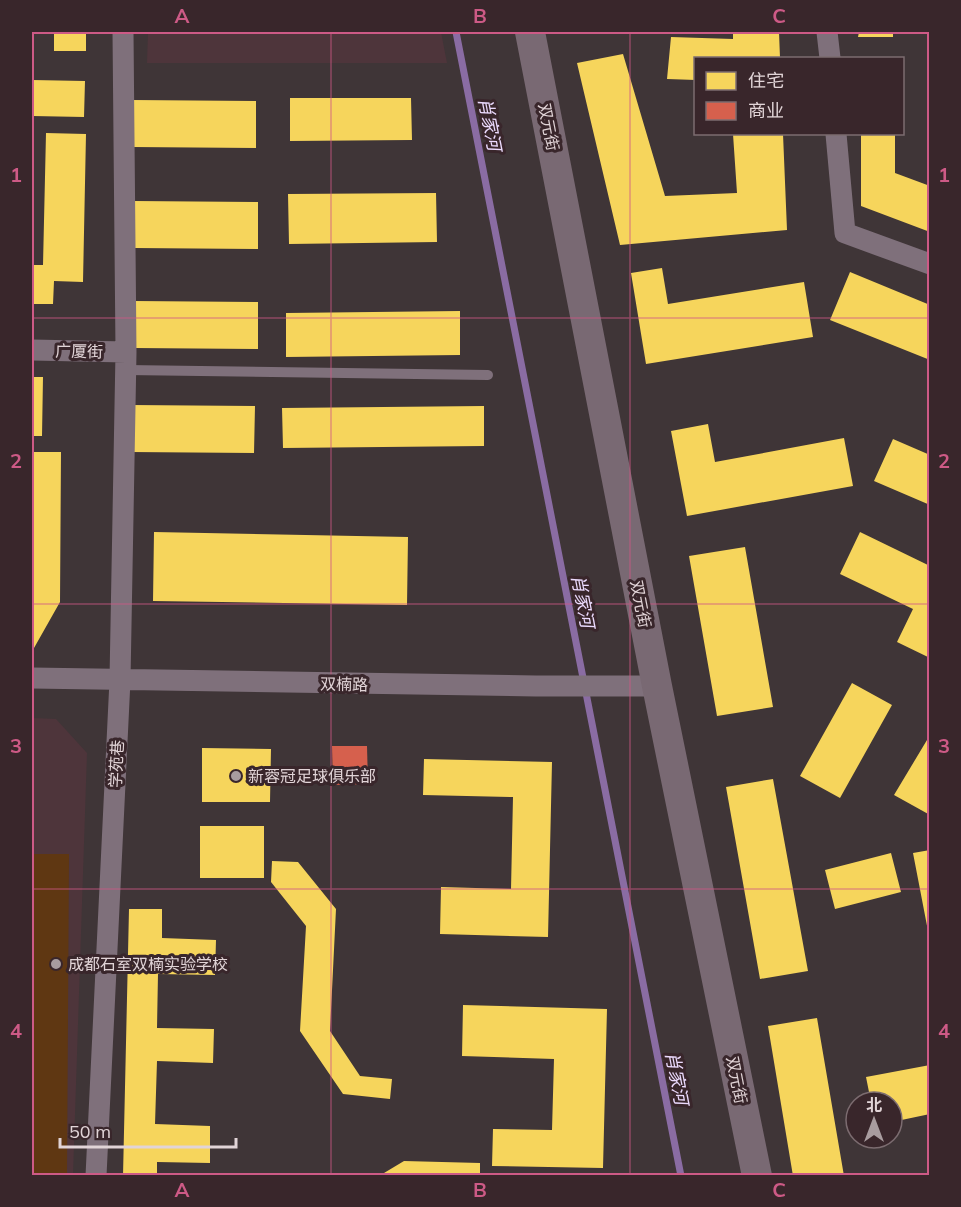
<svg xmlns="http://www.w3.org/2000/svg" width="961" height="1207" font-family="Mulish,'Noto Sans SC',sans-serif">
	<rect width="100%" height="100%" fill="#3f3537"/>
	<!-- built -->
	<path fill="#4e353b" d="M148 32H441L447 63H147Z
		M32 718 56 719 87 753 73 1175 32 1176Z"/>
	<!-- green -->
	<path fill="#5f3712" d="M32 854H69L67 1175H32Z"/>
	<!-- homes -->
	<path fill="#f6d55c" d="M54 32H86V51H54Z
		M733 32H779L780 58H696V80L667 79 671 37 733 39Z
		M859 32H893V37H858Z
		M623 54 665 196 737 193 733 134H783L787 230 620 245 577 63Z
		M32 80 85 81 84 117 32 116Z
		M290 98H411L412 140 290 141Z
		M132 100 256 101V148L132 147Z
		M46 133 86 134 83 282 54 281 53 304H32V265H43Z
		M861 134H895V173L930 186V232L861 206Z
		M436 193 437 242 289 244 288 194Z
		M134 201 258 202V249L134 248Z
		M662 268 668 304 804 282 813 337 646 364 631 273Z
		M850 272 930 305V360L830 320Z
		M134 301 258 302V349L134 348Z
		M460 311V355L286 357V313Z
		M32 377H43L42 436H32Z
		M131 405 255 406 254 453 130 452Z
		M484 406V446L283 448 282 408Z
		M708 424 715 462 844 438 853 486 687 516 671 431Z
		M893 439 930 455V505L874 481Z
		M32 452H61L60 602 34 648H32Z
		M154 532 408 537 407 605 153 601Z
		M860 532 930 566V658L897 642 913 609 840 574Z
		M745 547 773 707 717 716 689 556Z
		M852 683 892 705 840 798 800 776Z
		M930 735V815L894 795Z
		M202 748 271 749 270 802H202Z
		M424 759 552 762 548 937 440 934 441 887 511 889 513 797 423 795Z
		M773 779 808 971 760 979 726 787Z
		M200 826H264V878H200Z
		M930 850V931H928L913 853Z
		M891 853 901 892 835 909 825 870Z
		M272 861 298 862 336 909 330 1031 360 1076 392 1079 390 1099 343 1094 300 1031 306 926 271 882Z
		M129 909H162V938L216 940 215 975 158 974 157 1028 214 1029 213 1063 157 1061 155 1124 210 1126V1163L157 1162V1176H123Z
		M463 1005 607 1009 603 1168 492 1166 493 1129 552 1130 554 1059 462 1056Z
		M817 1018 844 1176H793L768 1026Z
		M930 1065V1114L892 1122V1102H871L866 1077Z
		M404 1161 480 1163V1176H379Z"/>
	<!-- shops -->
	<path fill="#d6604d" d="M332 746H367L368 784 333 785Z"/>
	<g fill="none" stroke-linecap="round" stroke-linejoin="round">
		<!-- stream -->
		<path stroke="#8a6ca3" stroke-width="7" d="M456 32 681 1176"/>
		<!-- lane -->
		<path stroke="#7f707b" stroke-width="10" d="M126 370 488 375"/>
		<!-- street -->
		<path stroke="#7f707b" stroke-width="21" d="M827 32 830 58
			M836 134 845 233 930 264
			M32 350 126 352
			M32 678 536 686H657
			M96 1176 120 680 126 352 123 32"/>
		<!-- secondary -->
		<path stroke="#796973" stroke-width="30" d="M530 32 657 686 757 1176"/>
	</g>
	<!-- grid -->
	<path fill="none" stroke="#cd5a86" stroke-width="1.5" stroke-opacity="0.55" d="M331 32V1176M630 32V1176M32 318H930M32 604H930M32 889H930"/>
	<!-- markers -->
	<g fill="#a89c9f" stroke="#39262b" stroke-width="2">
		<circle cx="236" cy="776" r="6"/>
		<circle cx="56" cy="964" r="6"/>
	</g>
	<g text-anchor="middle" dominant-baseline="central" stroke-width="6" stroke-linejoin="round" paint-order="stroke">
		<!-- street labels -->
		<g font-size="16" fill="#e1d4d7" stroke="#39262b">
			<text transform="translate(549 127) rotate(79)">双元街</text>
			<text transform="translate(79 351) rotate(1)">广厦街</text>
			<text transform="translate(641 604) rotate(79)">双元街</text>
			<text transform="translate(344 684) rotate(1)">双楠路</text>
			<text transform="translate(116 764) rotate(-87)">学苑巷</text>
			<text transform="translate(737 1080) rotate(79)">双元街</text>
		</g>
		<!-- poi labels -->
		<g font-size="16" fill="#e1d4d7" stroke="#39262b" text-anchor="start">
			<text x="248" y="776">新蓉冠足球俱乐部</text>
			<text x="68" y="964">成都石室双楠实验学校</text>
		</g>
		<!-- water labels -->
		<g font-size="18" font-style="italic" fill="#ebdafd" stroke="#39262b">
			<text transform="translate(490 124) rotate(79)">肖家河</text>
			<text transform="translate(583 601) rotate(79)">肖家河</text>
			<text transform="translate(677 1078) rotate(79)">肖家河</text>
		</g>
	</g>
	<!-- border -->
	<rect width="961" height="1207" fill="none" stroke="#39262b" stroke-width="66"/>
	<!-- legend -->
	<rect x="694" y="57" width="210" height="78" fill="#39262b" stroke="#7c6c70" stroke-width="1.5"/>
	<rect x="706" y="72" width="30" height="18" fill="#f6d55c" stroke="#7c6c70" stroke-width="1.5"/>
	<text x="748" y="87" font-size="18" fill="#e1d4d7">住宅</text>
	<rect x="706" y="102" width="30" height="18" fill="#d6604d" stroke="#7c6c70" stroke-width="1.5"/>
	<text x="748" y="117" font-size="18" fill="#e1d4d7">商业</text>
	<!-- north arrow -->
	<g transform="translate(874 1120)"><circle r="28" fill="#39262b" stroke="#7c6c70" stroke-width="1.5"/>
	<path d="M0-4.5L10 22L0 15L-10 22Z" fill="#a89c9f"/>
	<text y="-9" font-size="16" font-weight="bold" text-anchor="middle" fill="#e1d4d7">北</text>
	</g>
	<!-- scale -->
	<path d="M60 1138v9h176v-9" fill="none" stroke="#e1d4d7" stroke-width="3"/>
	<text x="69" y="1138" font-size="18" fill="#e1d4d7" stroke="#39262b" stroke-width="4.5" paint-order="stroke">50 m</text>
	<rect x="33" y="33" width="895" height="1141" fill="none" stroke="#cd5a86" stroke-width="2"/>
	<g font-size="20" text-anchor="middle" font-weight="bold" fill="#cd5a86">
		<text x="182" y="23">A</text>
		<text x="480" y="23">B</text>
		<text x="779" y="23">C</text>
		<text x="16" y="182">1</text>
		<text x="944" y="182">1</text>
		<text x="16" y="468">2</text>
		<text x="944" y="468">2</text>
		<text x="16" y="753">3</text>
		<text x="944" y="753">3</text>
		<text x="16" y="1038">4</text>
		<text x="944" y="1038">4</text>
		<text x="182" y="1197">A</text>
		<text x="480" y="1197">B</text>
		<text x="779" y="1197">C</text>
	</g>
</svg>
